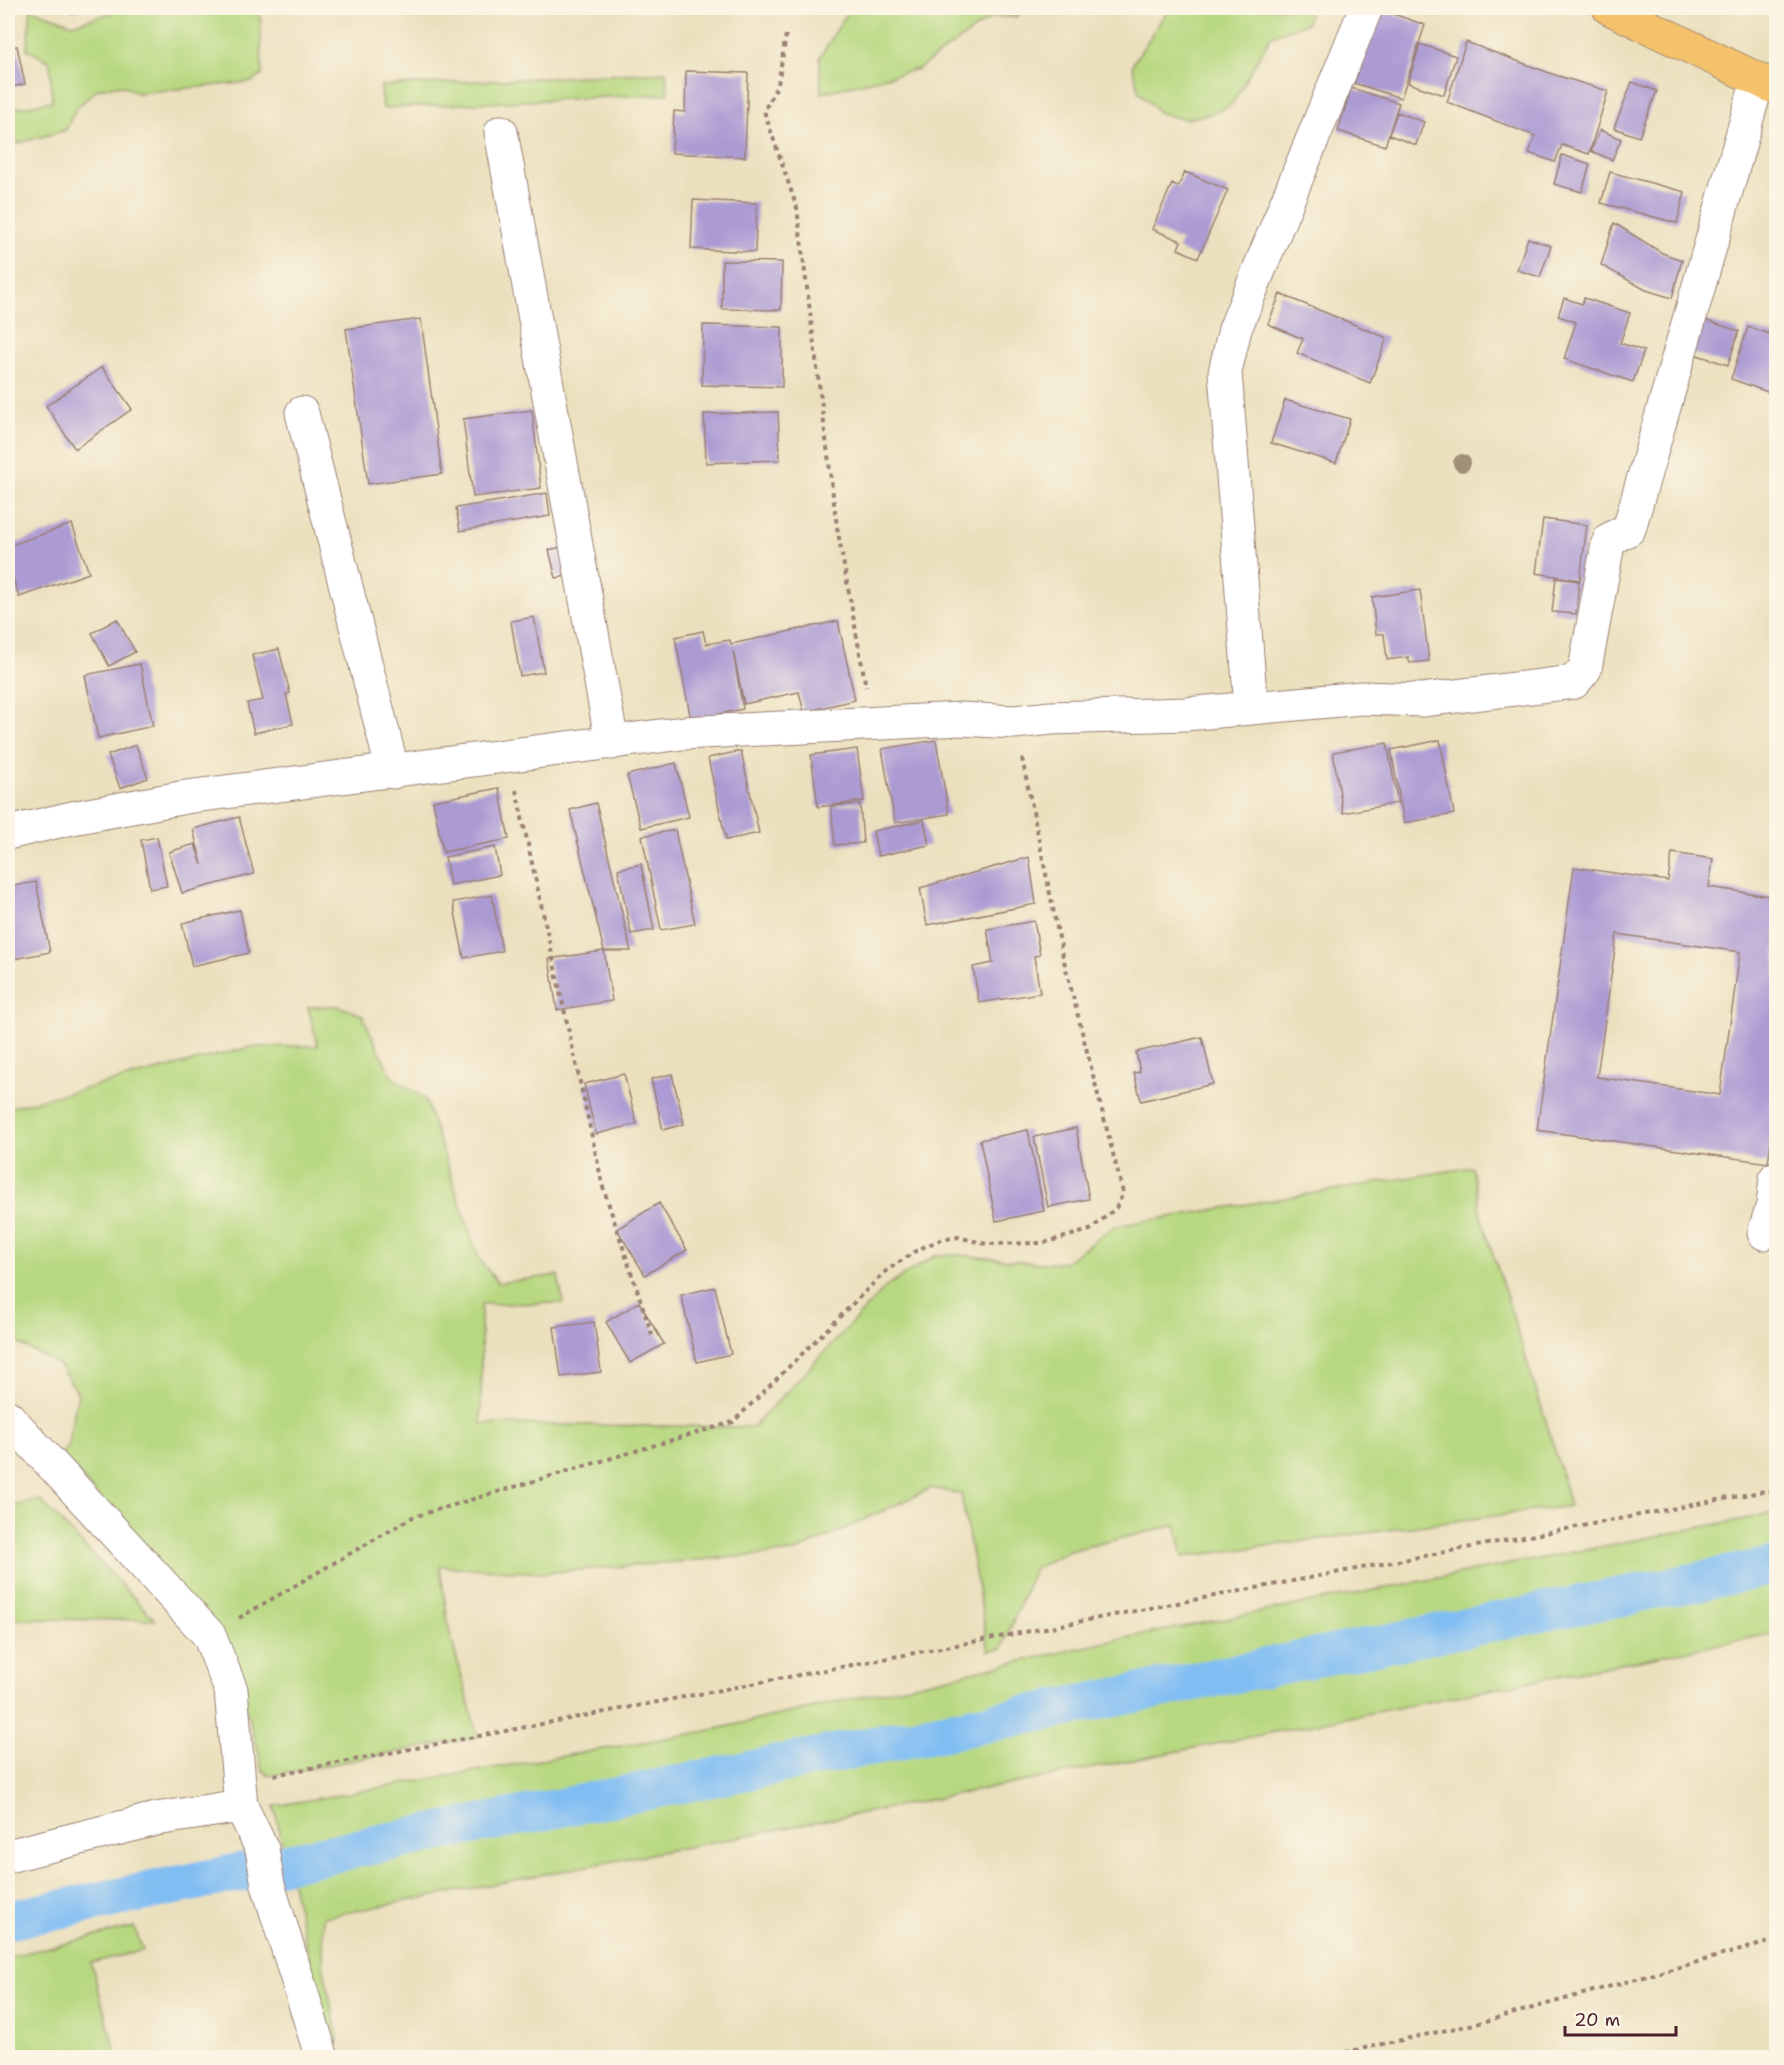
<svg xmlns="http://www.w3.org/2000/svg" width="1784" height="2065" font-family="'Shantell Sans',sans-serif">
	<rect width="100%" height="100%" fill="#fcf5e5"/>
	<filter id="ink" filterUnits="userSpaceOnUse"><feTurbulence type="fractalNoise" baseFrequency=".0167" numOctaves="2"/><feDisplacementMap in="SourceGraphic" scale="12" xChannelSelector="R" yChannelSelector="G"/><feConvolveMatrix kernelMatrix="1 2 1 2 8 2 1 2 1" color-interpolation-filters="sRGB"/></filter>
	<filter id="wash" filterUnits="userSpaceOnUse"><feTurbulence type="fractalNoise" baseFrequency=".008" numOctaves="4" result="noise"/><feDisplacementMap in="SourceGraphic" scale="24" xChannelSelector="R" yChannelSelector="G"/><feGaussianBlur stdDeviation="1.35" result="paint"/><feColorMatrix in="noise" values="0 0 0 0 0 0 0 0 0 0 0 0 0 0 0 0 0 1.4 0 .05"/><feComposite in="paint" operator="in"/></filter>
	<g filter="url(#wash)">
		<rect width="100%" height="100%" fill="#ebe0bd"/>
		<!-- green -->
		<path fill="#b7d880" stroke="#807c56" stroke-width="1.5" d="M113 8H260L262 75 251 82 137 93 122 85 98 89 76 108 66 130 8 146V110L52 101 50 62 27 49 31 9 73 24 112 13Z
			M850 8H1026L1016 17H992L918 69 821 93 820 57Z
			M1169 8H1310L1307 23 1271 36 1232 104 1217 112 1186 119 1161 114 1139 92 1132 65Z
			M666 72 668 94 383 108 381 86Z
			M338 1006 362 1015 392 1077 425 1099 479 1259 498 1283 558 1275 563 1303 481 1304V1424L753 1427 888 1285 936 1255H959L1037 1263H1064L1115 1226 1472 1167 1481 1216 1554 1447 1570 1506 1183 1557 1176 1525 1069 1551 1034 1569 1002 1649 989 1651 961 1494 932 1488 795 1552 542 1573 440 1566 449 1630 478 1737 269 1776 262 1770 258 1750 228 1650 61 1453 68 1447 78 1393 58 1364 8 1338V1108L250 1047 318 1046 308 1007Z
			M40 1500 155 1620 8 1619V1507Z
			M1776 1513V1633L966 1793 323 1917V1965L339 2043 329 2044 274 1806 707 1731 1125 1638Z
			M134 1927 143 1950 91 1963 117 2057H8V1957Z"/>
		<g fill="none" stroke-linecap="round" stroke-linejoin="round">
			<!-- canal -->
			<path stroke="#80bdf3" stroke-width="39" d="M8 1920 383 1843 1776 1566"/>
		</g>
		<g id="blocks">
			<!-- building -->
			<path fill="#ac9ad3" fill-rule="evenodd" d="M71 8H86L72 12Z
				M1379 9 1425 25 1401 98 1354 83Z
				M1466 42 1555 75 1608 91 1589 154 1562 145 1555 162 1529 153 1535 136 1447 102Z
				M1420 44 1456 56 1444 95 1408 83Z
				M17 46 25 84 8 88V48Z
				M686 71 748 73 745 157 672 153 674 111 685 112Z
				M1632 82 1657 91 1639 137 1614 128Z
				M1351 88 1399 103 1385 146 1338 131Z
				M1397 112 1424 122 1416 145 1389 135Z
				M1600 130 1621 139 1612 160 1591 151Z
				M1562 155 1590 164 1582 192 1554 184Z
				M1185 172 1228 190 1198 258 1178 249 1181 241 1152 229 1172 184 1178 187Z
				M1610 172 1685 192 1677 223 1601 203Z
				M693 200 757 203 755 252 691 249Z
				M1614 223 1662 253 1682 260 1672 298 1646 290 1601 265Z
				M1528 238 1551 246 1540 277 1517 270Z
				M722 261 782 262 781 310 722 309Z
				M1280 294 1387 338 1370 383 1297 353 1303 339 1268 324Z
				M1564 298 1582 304 1584 298 1630 313 1620 343 1644 351 1633 382 1564 359 1576 322 1558 316Z
				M421 319 442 474 368 484 346 329Z
				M1701 319 1739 331 1728 365 1691 353Z
				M703 325 782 327V387L702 385Z
				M1748 327 1776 336V395L1731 379Z
				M102 367 132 409 75 449 46 406Z
				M1285 400 1350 419 1336 463 1271 443Z
				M532 410 541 488 473 497 463 419Z
				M778 412 780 460 706 463 704 414Z
				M547 493 550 516 460 531 456 508Z
				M1543 519 1587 525 1580 580 1536 573Z
				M72 524 89 573 19 597 8 563V546Z
				M574 544 581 573 556 578 549 550Z
				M1556 578 1579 581 1576 614 1552 612Z
				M1420 590 1429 661 1410 663 1408 657 1387 660 1384 634H1376L1372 597Z
				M534 617 544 672 520 676 511 621Z
				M117 619 135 652 109 666 92 633Z
				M838 621 855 700 804 712 799 692 744 704 733 651 743 709 691 720 675 637 703 631 706 644 730 640 731 644Z
				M279 649 290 693 286 694 293 724 254 733 247 703 263 700 252 655Z
				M140 664 153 726 98 738 85 675Z
				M936 740 949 814 895 823 882 749Z
				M1440 740 1454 814 1404 823 1391 750Z
				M1387 743 1398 803 1343 813 1333 752Z
				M136 745 148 778 120 788 108 755Z
				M857 749 864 801 818 807 811 755Z
				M741 751 759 833 726 840 708 758Z
				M676 763 689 817 641 828 627 775Z
				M499 788 509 839 443 852 433 801Z
				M596 803 631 951H604L612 1001 557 1010 549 959 604 951 570 810Z
				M860 804 863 843 835 845 831 806Z
				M239 817 254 874 182 893 169 852 195 844 202 865 193 829Z
				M924 820 929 845 878 856 873 831Z
				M675 830 695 924 661 930 642 836Z
				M157 837 167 886 150 889 141 840Z
				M495 847 500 875 450 885 445 857Z
				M1672 853 1713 859 1709 887 1776 897V1102L1768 1163 1537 1130 1574 867 1668 881ZM1617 934 1740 952 1720 1095 1597 1077Z
				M1029 857 1036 904 927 925 920 888Z
				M641 864 654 930 631 934 618 869Z
				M36 882 50 952 8 960V887Z
				M492 895 502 951 464 958 453 902Z
				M240 910 249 953 192 966 182 923Z
				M1034 921 1040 955 1034 956 1040 993 979 1003 973 967 993 963 987 929Z
				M1202 1037 1213 1084 1141 1101 1134 1073 1140 1072 1136 1052Z
				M624 1074 637 1124 596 1134 584 1084Z
				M672 1074 684 1124 663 1130 651 1079Z
				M1076 1128 1089 1199 1048 1207 1034 1137Z
				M1028 1130 1044 1211 996 1221 980 1140Z
				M659 1203 687 1250 645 1275 617 1229Z
				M715 1287 731 1354 697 1362 681 1295Z
				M639 1302 664 1344 630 1363 606 1322Z
				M594 1322 601 1372 561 1377 554 1327Z"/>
		</g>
	</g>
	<g filter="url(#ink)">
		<use href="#blocks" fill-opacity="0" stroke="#9a8074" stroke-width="1.5"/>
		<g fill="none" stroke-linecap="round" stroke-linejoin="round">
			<!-- minor casing -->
			<g stroke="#9a8074" stroke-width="35">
				<path id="minor" d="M501 132 612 743
					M302 413 393 772
					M1251 708 1225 372 1235 329 1366 8
					M8 833 72 818 186 797 683 733 961 719 1014 722 1051 718 1186 714 1362 698 1422 700 1574 682 1585 669 1608 544 1610 539 1629 529 1758 80
					M1764 1233 1773 1205 1776 1178
					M8 1417 209 1635 231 1690 241 1806 262 1849 268 1885 322 2058
					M8 1856 156 1819 241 1806"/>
			</g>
			<!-- major casing -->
			<g stroke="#9a8074" stroke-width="35">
				<path id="major" d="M1609 8 1776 88"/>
			</g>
			<!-- path -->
			<path stroke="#9a8074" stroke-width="4" stroke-dasharray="4.5 4.5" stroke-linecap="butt" d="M786 35 778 84 764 111 797 208 837 527 866 687
				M516 790 603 1187 653 1338
				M239 1618 413 1517 733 1422 887 1270 919 1249 940 1240 958 1237 986 1244 1043 1243 1090 1230 1116 1208 1123 1193 1063 957 1022 758
				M274 1775 1776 1489
				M1319 2058 1479 2023 1776 1940"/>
			<!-- minor -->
			<use href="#minor" stroke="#fff" stroke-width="33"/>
			<!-- major -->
			<use href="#major" stroke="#f4c26a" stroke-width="33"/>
		</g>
		<!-- trees -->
		<circle fill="#a18f78" cx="1462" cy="463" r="9"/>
	</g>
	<!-- margin -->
	<rect width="1784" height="2065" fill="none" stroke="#fcf5e5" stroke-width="30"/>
	<!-- scale -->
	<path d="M1565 2026v9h111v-9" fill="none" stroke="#4a1f2b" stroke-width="3"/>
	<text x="1574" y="2026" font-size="18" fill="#4a1f2b" stroke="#fcf5e5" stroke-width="4.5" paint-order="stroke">20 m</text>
</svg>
